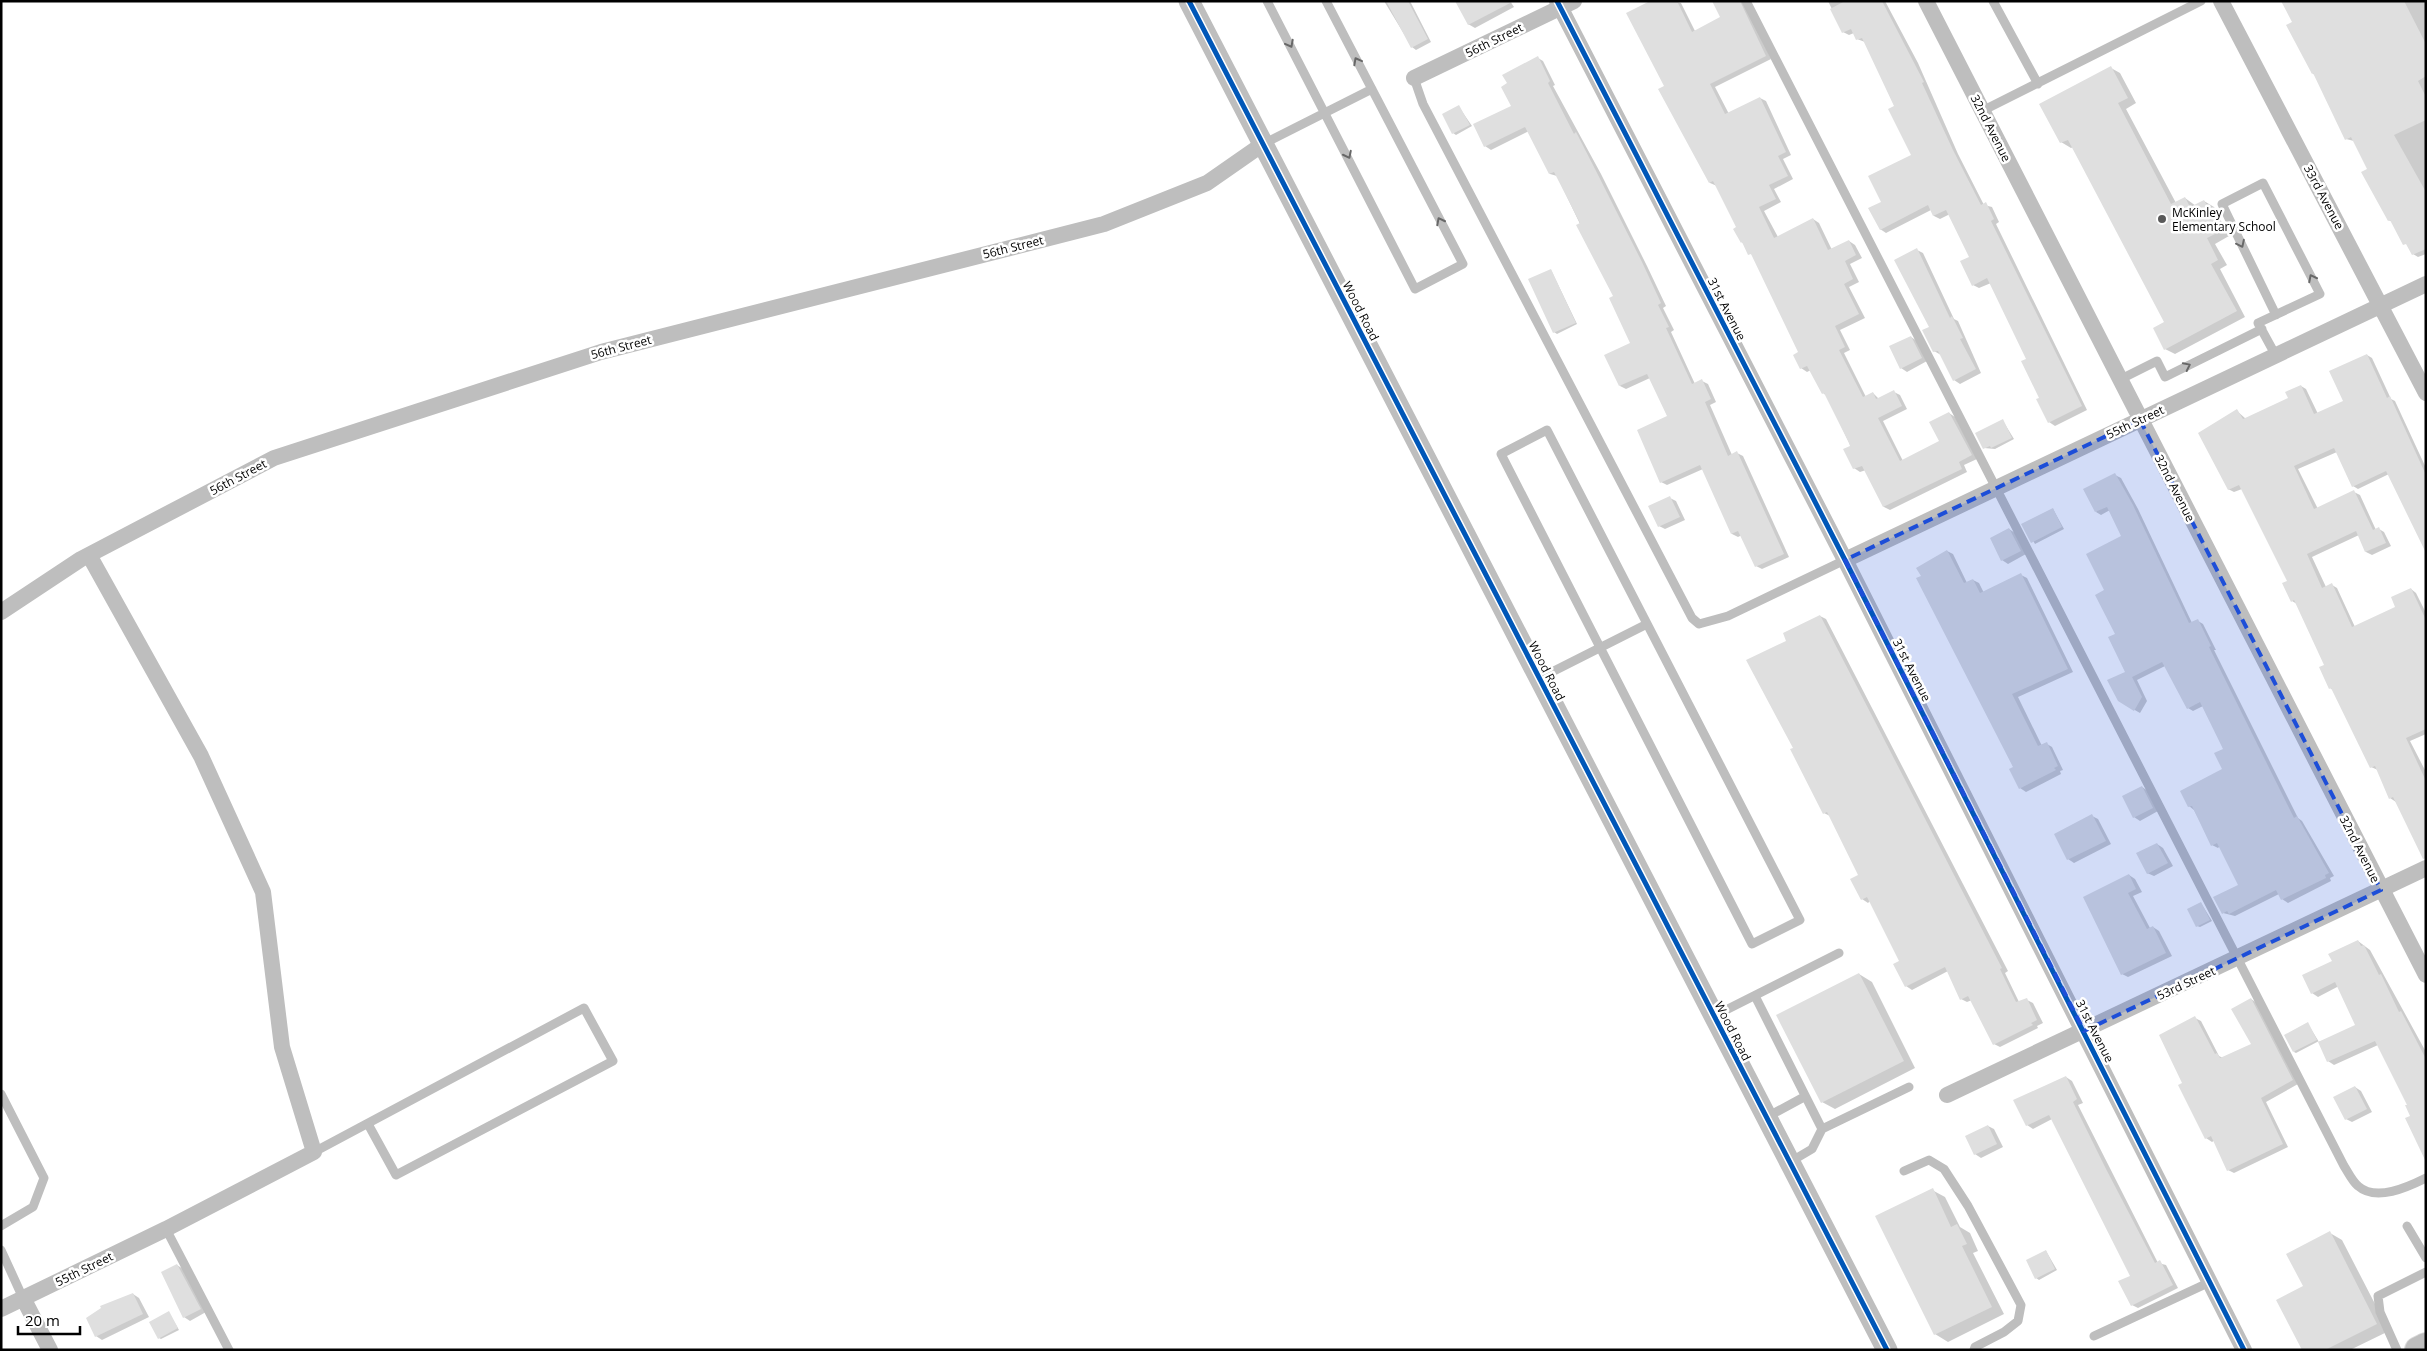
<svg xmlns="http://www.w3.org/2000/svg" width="2427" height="1351" font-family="'Open Sans',sans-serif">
	<rect width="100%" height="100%" fill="#fff"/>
	<!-- shadow -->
	<path fill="#0003" d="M1384 1H1410L1431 42 1416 50 1412 47Z
		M1510 1 1514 7 1475 28 1468 24Z
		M1672 1 1681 3 1695 31 1722 18 1714 1H1745L1771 59 1715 87 1729 114 1760 98 1766 101 1791 155 1783 159 1793 179 1774 189 1781 202 1764 211 1778 237 1813 219 1819 223 1832 250 1849 241 1855 245 1862 258 1850 264 1859 282 1849 287 1865 318 1840 330 1850 350 1844 353 1866 397 1873 393 1879 399 1894 392 1900 395 1907 409 1883 421 1903 461 1940 442 1949 413 1955 417 1977 459 1964 465 1967 472 1890 510 1884 507 1866 470 1860 472 1854 468 1851 447 1827 396 1823 393 1811 370 1807 372 1801 368 1800 353 1753 256 1742 242 1737 228 1717 186 1710 183 1666 86Z
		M1828 1H1885L1918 63 1958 154 1984 205 1992 207 1999 222 1996 224 2087 410 2055 426 2049 422 2038 400 2041 398 2028 359 1991 283 1979 288 1973 285 1971 257 1950 214 1940 219 1934 216 1931 210 1886 233 1880 229 1882 202 1912 156 1895 107 1865 42 1857 39 1854 33 1849 35 1843 32Z
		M2282 1H2426V254L2418 257 2413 254 2393 222 2388 220 2369 169 2354 141 2346 139 2315 75 2312 73 2294 23Z
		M1538 58 1543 61 1555 85 1553 86 1601 174 1647 266 1666 306 1663 308 1674 330 1671 332 1695 384 1702 381 1708 384 1716 402 1710 405 1732 455 1737 453 1743 456 1789 557 1762 569 1756 566 1742 535 1738 537 1732 534 1703 469 1667 485 1661 482 1668 417 1650 378 1626 389 1620 386 1632 344 1615 297 1557 176 1550 174 1529 131 1491 150 1485 146 1513 106Z
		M2111 68 2120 73 2136 103 2126 109 2176 203 2185 198 2196 206 2204 201 2214 207 2229 236 2215 244 2227 265 2220 269 2245 317 2175 354 2165 349 2166 322 2073 147 2071 148 2061 142Z
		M1459 107 1472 126 1456 135 1453 133Z
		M1917 250 1923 253 1954 319 1958 321 1981 373 1960 384 1954 380 1941 355 1934 351Z
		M1551 270 1577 324 1557 334 1554 332Z
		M1911 337 1917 341 1927 361 1907 372 1901 368Z
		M2367 355 2372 358 2391 399 2395 401 2426 468V549L2389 474 2358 489 2353 486 2337 452 2298 469 2318 509 2354 492 2360 495 2376 530 2379 529 2384 532 2391 546 2372 555 2366 552 2359 535 2312 557 2326 587 2332 585 2337 588 2355 627 2397 608 2411 589 2416 593 2426 613V734L2410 741 2426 772V844L2396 802 2390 798 2378 770 2371 767 2333 690 2330 688 2326 666 2297 604 2292 601 2289 581 2242 489 2234 492 2228 489 2237 411 2246 419 2290 399 2301 386 2306 389 2318 414 2345 402Z
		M2003 421 2014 439 1995 449 1984 448Z
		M2115 475 2121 478 2138 509 2192 623 2198 621 2203 624 2216 650H2214L2298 818 2302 821 2334 876 2330 878 2331 881 2288 903 2282 899 2279 894 2235 916 2223 913 2239 885 2220 846 2218 848 2212 845 2194 810 2189 806 2224 770 2225 749 2203 706 2193 711 2188 708 2165 666 2137 680 2147 701 2140 713 2119 701 2126 672 2106 590 2123 536 2110 510 2101 515 2096 512Z
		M1670 498 1676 501 1685 520 1665 529 1659 526Z
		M2053 509 2064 529 2035 544 2023 524Z
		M2009 529 2015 533 2026 554 2008 564 2002 560Z
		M1947 551 1953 554 1967 583 1973 580 1979 583 1984 593 2021 575 2027 578 2073 672 2018 697 2042 746 2047 744 2052 747 2063 770 2060 771 2061 774 2026 792 2020 788 2014 768 1922 576Z
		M1820 616 1826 619 2008 971 2005 973 2019 1002 2027 1000 2033 1003 2043 1023 2037 1026 2038 1028 2000 1047 1994 1044 1972 1000 1967 1002 1961 999 1948 971 1912 990 1906 986 1901 962 1870 901 1868 903 1862 899 1860 876 1830 816 1824 813 1795 748 1788 641Z
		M2142 787 2148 791 2158 811 2140 821 2134 817Z
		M2092 816 2098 819 2111 844 2074 863 2068 859Z
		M2157 844 2163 848 2173 866 2154 876 2147 873Z
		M2129 875 2135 879 2142 892 2133 896 2150 928 2153 927 2159 931 2172 956 2128 977 2122 974Z
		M2201 903 2212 921 2200 927 2197 926Z
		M2358 941 2370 950 2426 1052V1159L2409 1105 2378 1045 2334 1065 2328 1061 2319 1041 2296 1053 2294 1052 2308 1024 2319 1042 2357 1026 2339 986 2318 997 2312 993 2333 961Z
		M1859 974 1872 982 1915 1068 1835 1109 1822 1102Z
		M2251 999 2257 1003 2298 1084 2266 1102 2288 1147 2234 1173 2228 1170 2215 1140 2212 1142 2206 1138 2184 1083 2195 1018 2201 1021 2219 1056 2223 1058 2252 1045Z
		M2066 1077 2072 1081 2083 1103 2078 1105 2158 1263 2166 1265 2178 1288 2138 1308 2132 1305 2131 1276 2052 1119 2033 1129 2027 1125Z
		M2355 1087 2361 1091 2372 1112 2352 1122 2346 1119Z
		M1988 1126 1994 1129 2003 1147 1981 1158 1975 1154Z
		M1932 1190 1945 1197 1960 1227 1970 1233 1978 1251 1973 1253 2004 1314 1948 1342 1935 1334Z
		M2330 1233 2342 1240 2389 1331 2350 1350H2304L2305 1287Z
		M2046 1251 2057 1270 2039 1280 2036 1278Z
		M177 1265 183 1269 206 1312 190 1321 184 1317Z
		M133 1294 139 1298 149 1317 102 1340 96 1336Z
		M169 1313 179 1330 161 1339 159 1338Z"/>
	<!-- building -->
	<path fill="#dfdfdf" d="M1386 1H1408L1428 39 1411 48Z
		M1455 1H1514L1468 25Z
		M1650 1H1677L1692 32 1720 17 1712 1H1740L1766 56 1710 84 1725 114 1760 97 1786 152 1778 156 1788 176 1769 185 1776 199 1759 207 1774 238 1813 218 1828 250 1849 240 1856 255 1845 261 1853 279 1844 284 1859 314 1835 326 1845 347 1839 350 1863 397 1873 392 1876 399 1894 390 1902 406 1878 418 1900 461 1939 441 1929 422 1949 412 1972 455 1959 462 1962 469 1883 507 1862 466 1853 469 1843 449 1850 446 1849 443 1824 393 1822 394 1807 366 1800 369 1793 355 1798 352 1751 254 1748 255 1742 242 1741 243 1733 229 1736 227 1713 181 1709 183 1658 89 1664 86 1626 13Z
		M1845 1H1882L1924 82 1922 83 1953 150 1981 205 1986 202 1994 219 1991 221 2082 406 2048 423 2036 399 2039 398 2021 361 2026 359 1987 278 1972 286 1960 261 1969 257 1946 210 1933 216 1928 205 1880 230 1868 208 1881 202 1868 176 1911 155 1888 109 1894 106 1862 38 1856 40 1851 29 1842 33 1830 9Z
		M2281 1H2404L2426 44V76L2418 81 2426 97V120L2394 135 2426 192V249L2412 255 2406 244 2403 245 2390 220 2388 221 2361 172 2367 169 2351 137 2345 140 2313 73 2312 74 2286 25 2292 22Z
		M1538 56 1550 81 1548 83 1574 134 1576 132 1595 169 1642 262 1661 303 1658 305 1669 327 1666 328 1692 384 1702 379 1711 399 1705 402 1728 456 1737 451 1784 554 1755 567 1738 531 1731 534 1700 465 1660 483 1637 430 1667 416 1647 374 1619 386 1604 355 1630 343 1609 298 1613 296 1576 225 1580 223 1554 172 1549 174 1525 127 1484 147 1473 124 1511 106 1501 87 1507 83 1502 75Z
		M2111 66 2128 98 2118 103 2171 204 2185 197 2190 207 2204 200 2221 231 2207 238 2218 260 2211 264 2237 311 2164 350 2153 328 2164 322 2068 140 2060 143 2039 104Z
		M1459 105 1470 125 1452 134 1442 114Z
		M1917 248 1950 318 1952 316 1963 338 1960 339 1976 369 1953 381 1938 351 1933 352 1922 330 1929 327 1894 260Z
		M1551 269 1576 323 1553 333 1528 279Z
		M1911 336 1922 358 1900 369 1889 346Z
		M2367 354 2387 398 2390 396 2426 475V553L2386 471 2352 487 2334 448 2294 466 2314 509 2354 490 2373 530 2379 527 2386 543 2365 552 2356 531 2307 554 2322 588 2332 583 2352 627 2395 607 2391 597 2411 588 2426 620V729L2406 738 2426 781V858L2423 859 2393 797 2389 799 2375 766 2370 768 2331 688 2329 689 2319 667 2324 665 2294 600 2291 602 2282 583 2287 581 2239 485 2228 490 2198 433 2237 409 2243 419 2288 398 2285 392 2301 385 2314 414 2343 401 2329 371Z
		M2003 419 2012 438 1991 448 1990 446 1983 449 1975 433Z
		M2115 473 2133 505 2189 623 2198 619 2211 646 2209 647 2294 818 2297 816 2329 873 2325 875 2326 878 2281 900 2276 890 2229 914 2227 911 2222 914 2213 897 2238 885 2217 843 2211 846 2192 806 2188 807 2180 791 2222 769 2214 753 2223 749 2200 702 2187 709 2162 662 2132 677 2142 697 2134 711 2118 701 2107 680 2125 672 2108 637 2115 634 2095 595 2104 590 2086 554 2121 536 2107 507 2095 512 2083 489Z
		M1670 496 1680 517 1658 527 1648 506Z
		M2053 508 2062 527 2031 543 2021 524Z
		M2009 528 2021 551 2001 561 1990 538Z
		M1947 550 1964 583 1973 579 1980 593 2021 573 2068 669 2012 694 2038 746 2047 742 2058 766 2054 768 2056 770 2019 789 2009 769 2013 767 1916 578 1921 576 1916 568Z
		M1820 615 2002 968 2000 969 2016 1002 2027 998 2037 1020 2031 1023 2033 1025 1993 1045 1968 996 1960 1000 1945 967 1905 987 1893 964 1899 961 1867 897 1861 900 1850 879 1858 875 1827 812 1823 814 1790 749 1793 748 1746 660 1786 641 1783 633Z
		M2142 786 2153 808 2133 818 2122 796Z
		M2092 814 2106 841 2067 860 2054 834Z
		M2157 843 2168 863 2147 874 2136 853Z
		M2129 874 2136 889 2128 893 2147 929 2153 926 2166 953 2121 975 2083 897Z
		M2201 902 2210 920 2196 927 2187 909Z
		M2358 940 2361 946 2364 945 2379 975 2381 974 2399 1012 2401 1011 2426 1059V1162L2405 1118 2410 1116 2405 1105H2407L2375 1041 2327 1062 2318 1042 2355 1025 2335 982 2311 994 2302 975 2332 961 2328 954Z
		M1859 973 1904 1061 1821 1103 1776 1015Z
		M2251 998 2293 1080 2261 1098 2283 1144 2227 1171 2211 1136 2205 1139 2178 1085 2182 1083 2159 1035 2195 1016 2215 1054 2217 1053 2220 1058 2251 1044 2231 1009Z
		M2308 1022 2317 1040 2293 1052 2284 1035Z
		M2066 1076 2077 1099 2073 1102 2105 1167 2155 1263 2160 1260 2173 1285 2131 1306 2118 1281 2130 1276 2049 1115 2026 1126 2013 1100Z
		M2355 1086 2367 1109 2345 1120 2333 1097Z
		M1988 1125 1997 1144 1974 1155 1965 1136Z
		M1933 1188 1951 1227 1957 1224 1967 1244 1962 1246 1992 1307 1934 1335 1875 1216Z
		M2330 1231 2377 1324 2325 1350H2302L2276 1300 2303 1286 2286 1254Z
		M2046 1250 2055 1269 2035 1279 2026 1260Z
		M177 1264 201 1309 183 1318 161 1272Z
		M133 1293 143 1314 95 1337 86 1318 101 1308 100 1306Z
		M169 1311 178 1328 158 1339 149 1322Z"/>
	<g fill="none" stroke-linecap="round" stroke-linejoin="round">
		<!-- primary casing -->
		<g stroke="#dbdbdb" stroke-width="28">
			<path id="primary" d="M2418 1350 2426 1346"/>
		</g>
		<!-- service -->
		<path stroke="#bebebe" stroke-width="9" d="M1267 1 1415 289 1463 264 1326 1
			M1746 1 2344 1166C2348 1172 2352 1181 2358 1186 2376 1202 2408 1187 2426 1178
			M1993 1 2038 84
			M1414 78 1423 104 1692 618 1699 624 1728 616 1845 560
			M1982 111 2201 1
			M1263 144 1372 89
			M2276 356 2258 323 2320 294 2263 183 2222 204 2276 315
			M2119 380 2157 361 2165 377 2262 329
			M1547 430 1800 920 1752 944 1501 454Z
			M1540 678 1647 624
			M1755 996 1822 1129 1909 1087
			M1714 1016 1839 953
			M1 1094 44 1178 33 1207 1 1226
			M1767 1117 1804 1097
			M314 1152 584 1008 613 1061 396 1175 368 1124
			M1790 1162 1812 1149 1822 1129
			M1904 1171 1929 1160 1944 1169 1968 1206 2021 1305 2018 1321 2004 1332 1975 1347 1974 1350
			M2407 1226 2426 1258
			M166 1229 229 1350
			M1 1250 23 1298
			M2094 1336 2210 1282
			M2397 1350 2380 1312 2378 1296 2426 1272"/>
		<!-- minor -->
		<path stroke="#bebebe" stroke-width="16" d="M1557 1 1845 560 2244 1350
			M1926 1 2426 975
			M2221 1 2426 393
			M1414 78 1574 1
			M1845 560 2426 284
			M1 612 81 559 274 458 601 352 1104 224 1207 183 1263 144
			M1947 1095 2426 868
			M23 1298 50 1350
			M1 1309 166 1229 314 1152 282 1047 263 892 201 756 89 555"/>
		<!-- tertiary -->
		<path stroke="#bebebe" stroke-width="21" d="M1189 1 1887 1350"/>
		<!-- primary -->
		<use href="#primary" stroke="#bebebe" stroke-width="26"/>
		<!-- cycleway casing -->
		<g stroke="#fff" stroke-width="8">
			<path id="cycleway" d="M1189 1 1887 1350
				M1557 1 1845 560 2244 1350"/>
		</g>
		<!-- cycleway -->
		<use href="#cycleway" stroke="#0057b8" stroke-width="5"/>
	</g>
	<!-- one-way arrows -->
	<defs><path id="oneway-chevron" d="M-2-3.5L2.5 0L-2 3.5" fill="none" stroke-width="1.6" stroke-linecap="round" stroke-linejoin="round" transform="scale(1.25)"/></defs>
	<g stroke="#686868">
		<use href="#oneway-chevron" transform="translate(1290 44) rotate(62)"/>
		<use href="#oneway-chevron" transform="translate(1357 61) rotate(-118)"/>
		<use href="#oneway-chevron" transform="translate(1348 155) rotate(63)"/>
		<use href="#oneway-chevron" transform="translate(1440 221) rotate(-117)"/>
		<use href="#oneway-chevron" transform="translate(2241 244) rotate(64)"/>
		<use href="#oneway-chevron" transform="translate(2312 278) rotate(-117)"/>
		<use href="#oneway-chevron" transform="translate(2187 366) rotate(-26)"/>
	</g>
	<!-- marked area -->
	<path fill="#1d4ed8" fill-opacity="0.2" stroke="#1d4ed8" stroke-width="4" stroke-dasharray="10 6" stroke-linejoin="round" d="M2140 420 2381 890 2084 1031 1845 560Z"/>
	<!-- markers -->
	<circle fill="#595959" stroke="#fff" stroke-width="2" cx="2162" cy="219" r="5"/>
	<g text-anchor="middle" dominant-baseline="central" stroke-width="5" stroke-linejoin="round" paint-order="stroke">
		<!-- street labels -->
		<g font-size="12" fill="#000" stroke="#fff">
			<text transform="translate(1494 40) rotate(-26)">56th Street</text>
			<text transform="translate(1991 128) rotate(63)">32nd Avenue</text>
			<text transform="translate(2324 197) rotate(62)">33rd Avenue</text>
			<text transform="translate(1013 247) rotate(-14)">56th Street</text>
			<text transform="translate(1727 309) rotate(63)">31st Avenue</text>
			<text transform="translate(1361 311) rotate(63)">Wood Road</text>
			<text transform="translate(621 347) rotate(-15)">56th Street</text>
			<text transform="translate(2135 422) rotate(-25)">55th Street</text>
			<text transform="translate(238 477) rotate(-28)">56th Street</text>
			<text transform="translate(2175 488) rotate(63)">32nd Avenue</text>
			<text transform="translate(1912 670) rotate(63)">31st Avenue</text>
			<text transform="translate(1547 671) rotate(63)">Wood Road</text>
			<text transform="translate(2360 849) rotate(63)">32nd Avenue</text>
			<text transform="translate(2186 983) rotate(-25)">53rd Street</text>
			<text transform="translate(1733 1031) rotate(63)">Wood Road</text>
			<text transform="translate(2095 1031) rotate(63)">31st Avenue</text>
			<text transform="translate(84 1269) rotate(-26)">55th Street</text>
		</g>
		<!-- poi labels -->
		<g font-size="12" fill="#000" stroke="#fff" text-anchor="start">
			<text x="2172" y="212">McKinley<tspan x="2172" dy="14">Elementary School</tspan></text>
		</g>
	</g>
	<!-- border -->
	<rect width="2427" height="1351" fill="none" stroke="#000000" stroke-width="5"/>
	<!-- scale -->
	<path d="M18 1326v8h62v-8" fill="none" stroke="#000000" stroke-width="2.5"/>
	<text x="25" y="1326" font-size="15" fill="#000000" stroke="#ffffff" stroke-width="4" paint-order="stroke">20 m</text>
</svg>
